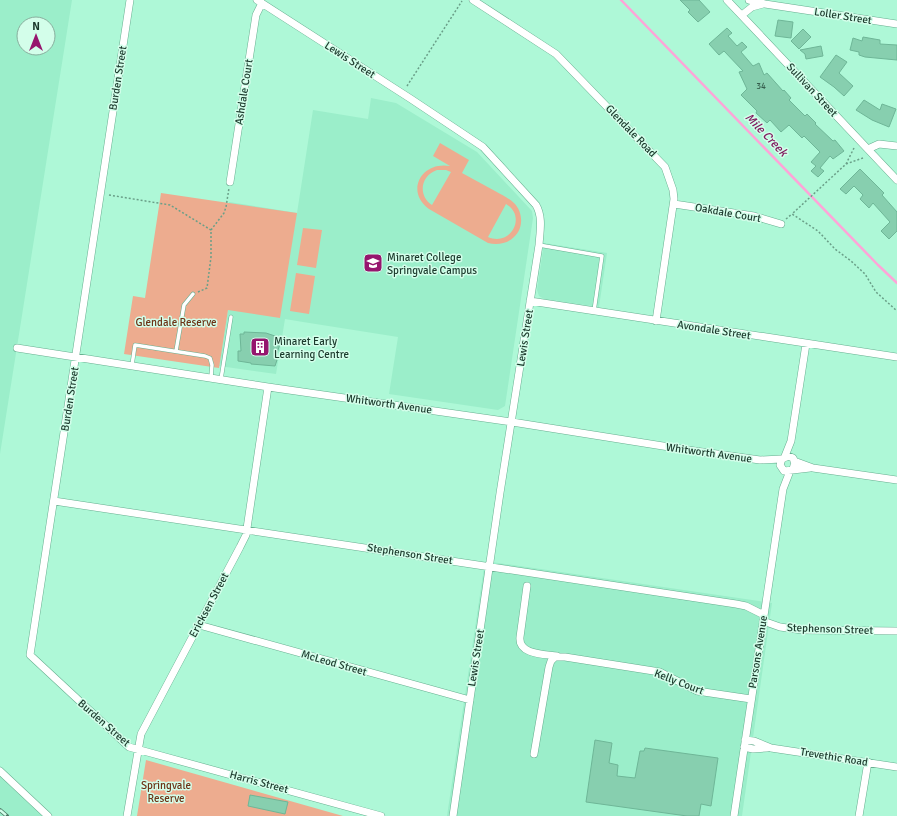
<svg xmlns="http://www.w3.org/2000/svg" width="897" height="816" font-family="Signika,sans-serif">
	<rect width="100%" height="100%" fill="#aef8d7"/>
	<!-- built -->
	<path fill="#9beeca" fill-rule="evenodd" d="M0 0H72L0 454ZM24 24H48V48H24Z
		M371 98 396 103 477 152 532 211 533 218 505 406 498 410 389 394 398 337 303 322 285 319 276 374 219 366 228 310 229 202 297 213 313 110 368 119Z
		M544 243 607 253 599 307 544 299 539 296 537 290Z
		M485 561 772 603 742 816H447Z
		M0 766 48 816H0Z"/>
	<!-- green -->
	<path fill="#edac8f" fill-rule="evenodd" d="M440 143 469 160 462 173C473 179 484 185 495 191 502 195 509 198 514 203 523 212 524 228 514 237 507 244 497 245 488 243L429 209C405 192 421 161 450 166L433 156ZM437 170H446L451 172 432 205C418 196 420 176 437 170ZM506 204C527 216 511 247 488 237Z
		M161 193 297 213 280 318 228 310 219 368 124 354 133 296 145 298Z
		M303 228 322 230 316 268 297 265Z
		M296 273 315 276 309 314 290 311Z
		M146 760 343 816H137Z"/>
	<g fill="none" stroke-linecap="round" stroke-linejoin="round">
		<!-- stream -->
		<path stroke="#fea4d8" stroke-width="2.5" d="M621 0 878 265 897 283"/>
	</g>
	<!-- building -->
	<path fill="#87cfaf" stroke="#6eb697" d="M680 0H699L710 12 698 22 688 12 690 10Z
		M778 20 793 22 791 38 775 36Z
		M727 28 732 33 728 36 737 46 742 42 747 47 741 52 753 66 759 63 764 75 767 73 783 91 784 90 791 98 789 100 805 116 807 114 816 123 815 124 833 141 835 140 844 151 833 159 830 156 820 168 824 171 818 177 811 171 816 166 811 162 820 152 804 136 802 138 789 125 781 132 770 120 767 123 756 113 757 111 741 95 747 89 739 72 743 71 724 51 719 55 709 44Z
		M803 29 811 37 799 49 791 41Z
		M863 37 880 40V44L897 45V60L865 57 859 55V52L850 50 853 38 862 41Z
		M821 46 823 56 806 59 805 54 800 50Z
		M836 55 847 62 839 73 853 86 844 96 834 87 820 77Z
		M864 100 880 110 882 104 896 109 889 127 872 120 856 110Z
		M860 169 884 193 882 195 897 212V231L889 239 881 231 890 222 873 203 869 208 860 199 863 195 854 186 846 194 840 189Z
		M244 332 266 333 278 337 276 342 280 344 275 359 277 360 275 366 251 364V363L238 361V351H241L240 334H244Z
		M595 740 612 743 609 763 618 765 617 776 635 778 640 751H644L645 748 718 758 711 806 701 804 699 816H687L586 802Z
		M250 795 288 802 285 814 248 806Z"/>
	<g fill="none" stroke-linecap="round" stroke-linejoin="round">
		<!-- service casing -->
		<g stroke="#67af90" stroke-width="4.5">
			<path id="service" d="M539 245 602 256 594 311
				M176 351 184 305 193 294
				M132 365 135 345 205 356 210 358 212 365 211 377
				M221 379 231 317"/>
		</g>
		<!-- minor casing -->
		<g stroke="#67af90" stroke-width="8">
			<path id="minor" d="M130 0 30 655 129 747 381 816
				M257 0 411 99 483 147 536 205C543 217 540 231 539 245L500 493 453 816
				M473 0 556 54 665 167 673 190 674 199 656 321
				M727 0 897 180
				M749 0 765 4 897 24
				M742 15 752 7 763 4
				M868 149 879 144 897 146
				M230 182 256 15 262 3
				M674 204 754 216 781 224
				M530 301 897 357
				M17 348 268 387 512 422 688 450 760 460 781 459
				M785 456 791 441 806 344
				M794 461 813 468 897 480
				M793 469 795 462 793 458 788 456 782 459 780 465 784 471 810 468
				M54 501 736 604 746 606 764 615
				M527 586 520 637C518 655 545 654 557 656
				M763 621 780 627 802 630 897 631
				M199 625 470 700
				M745 740 754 741 771 748 897 767
				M744 747 753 749 767 748
				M534 754 549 667 551 661 555 657H565L660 672 697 691 751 699
				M0 771 48 816
				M127 816 141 734 240 547 246 535 268 387
				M734 816 783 489 790 471
				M859 816 868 762"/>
		</g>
		<!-- path -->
		<path stroke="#6a9f88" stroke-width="1.5" stroke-dasharray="2 2" stroke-linecap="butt" d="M407 86 462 1
			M863 158 846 164 792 214 818 231 835 249 851 261 865 274 876 292 897 311
			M846 164 854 148
			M109 195 170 205 211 230
			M786 219 792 214
			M198 292 207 288 211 257V230L224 213 226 207 229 188"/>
		<!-- service -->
		<use href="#service" stroke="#fff" stroke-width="3.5"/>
		<!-- minor -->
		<use href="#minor" stroke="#fff" stroke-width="7"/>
		<!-- rail casing -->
		<g stroke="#4b7764" stroke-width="4">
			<path id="rail" d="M0 810 7 816"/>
		</g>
		<!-- rail -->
		<use href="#rail" stroke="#d3feea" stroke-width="2.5" stroke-dasharray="8" stroke-linecap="butt"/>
	</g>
	<!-- icons -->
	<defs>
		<g id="school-square" transform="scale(1)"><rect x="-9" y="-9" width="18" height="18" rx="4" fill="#96156e" stroke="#d3feea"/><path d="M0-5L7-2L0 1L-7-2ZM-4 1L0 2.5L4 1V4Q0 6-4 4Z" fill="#fff"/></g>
		<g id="building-square" transform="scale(1)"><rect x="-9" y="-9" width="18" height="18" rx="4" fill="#96156e" stroke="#d3feea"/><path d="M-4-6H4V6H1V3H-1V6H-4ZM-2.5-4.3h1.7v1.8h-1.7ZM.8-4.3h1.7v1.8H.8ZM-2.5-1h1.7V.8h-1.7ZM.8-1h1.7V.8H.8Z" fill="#fff"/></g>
	</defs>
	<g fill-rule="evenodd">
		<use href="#school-square" x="373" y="263"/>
		<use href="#building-square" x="260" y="347"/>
	</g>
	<g text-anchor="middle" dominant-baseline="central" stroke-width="3" stroke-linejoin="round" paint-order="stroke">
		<!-- number labels -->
		<g font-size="9" fill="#365e4d">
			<text x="761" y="86">34</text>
		</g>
		<!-- street labels -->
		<g font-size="11" fill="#1b392c" stroke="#d3feea">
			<text transform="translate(843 16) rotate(9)">Loller Street</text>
			<text transform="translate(350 60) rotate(33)">Lewis Street</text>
			<text transform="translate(118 78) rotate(-81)">Burden Street</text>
			<text transform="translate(812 90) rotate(47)">Sullivan Street</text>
			<text transform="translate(244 92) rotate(-81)">Ashdale Court</text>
			<text transform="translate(631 131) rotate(46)">Glendale Road</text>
			<text transform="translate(728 213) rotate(10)">Oakdale Court</text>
			<text transform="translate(714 330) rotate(9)">Avondale Street</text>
			<text transform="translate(525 338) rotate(-81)">Lewis Street</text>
			<text transform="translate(70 399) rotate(-81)">Burden Street</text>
			<text transform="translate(389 404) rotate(8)">Whitworth Avenue</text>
			<text transform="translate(709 453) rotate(8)">Whitworth Avenue</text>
			<text transform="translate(410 554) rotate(9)">Stephenson Street</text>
			<text transform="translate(209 605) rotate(-62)">Ericksen Street</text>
			<text transform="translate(830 629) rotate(2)">Stephenson Street</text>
			<text transform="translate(758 652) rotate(-81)">Parsons Avenue</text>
			<text transform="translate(476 658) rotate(-81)">Lewis Street</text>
			<text transform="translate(334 663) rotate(16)">McLeod Street</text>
			<text transform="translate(679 682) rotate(21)">Kelly Court</text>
			<text transform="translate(104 723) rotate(41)">Burden Street</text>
			<text transform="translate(834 757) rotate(9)">Trevethic Road</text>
			<text transform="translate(259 782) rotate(15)">Harris Street</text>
		</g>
		<!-- poi labels -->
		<g font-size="11" fill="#1b392c" stroke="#d3feea" text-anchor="start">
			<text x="387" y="257">Minaret College<tspan x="387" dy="13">Springvale Campus</tspan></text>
			<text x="274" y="341">Minaret Early<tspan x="274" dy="13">Learning Centre</tspan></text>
		</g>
		<!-- park labels -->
		<g font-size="11" fill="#6c3215" stroke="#d3feea">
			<text x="176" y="322">Glendale Reserve</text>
			<text x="166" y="785">Springvale<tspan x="166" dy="13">Reserve</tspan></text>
		</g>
		<!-- water labels -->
		<g font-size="12" font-style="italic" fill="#811a5f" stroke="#d3feea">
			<text transform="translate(766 135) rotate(46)">Mile Creek</text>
		</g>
	</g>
	<!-- north arrow -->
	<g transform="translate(36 36)"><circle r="19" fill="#d3feea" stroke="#89af9e"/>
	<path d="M0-3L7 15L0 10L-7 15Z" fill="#96156e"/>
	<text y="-6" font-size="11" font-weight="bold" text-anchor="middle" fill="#1b392c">N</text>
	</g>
</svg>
